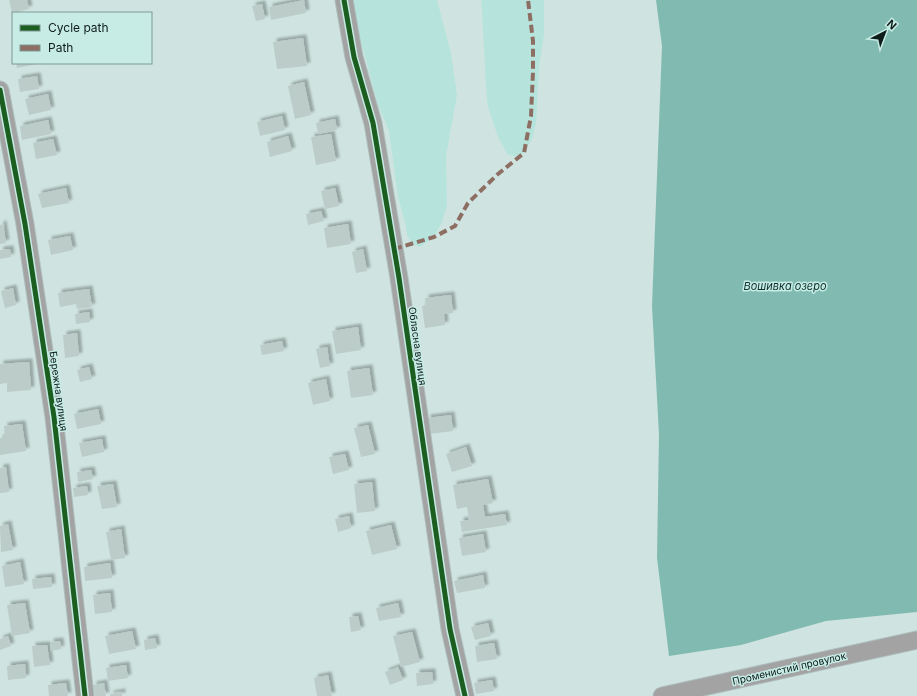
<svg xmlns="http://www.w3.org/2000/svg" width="917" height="696" font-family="Inter,sans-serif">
	<defs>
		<filter id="shadow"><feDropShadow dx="3.5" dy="-3.5" stdDeviation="1" flood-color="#0004"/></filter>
	</defs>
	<rect width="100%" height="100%" fill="#cfe4e0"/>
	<!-- green -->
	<path fill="#b6e4dc" d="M350 0H437L451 53 457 95 446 156 447 206 442 222 434 237 420 247 412 244 407 235 406 226 398 197 389 131 378 105Z
		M481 0H544V34L539 68 536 123 532 139 524 153 516 157 507 154 498 137 488 107 486 87 482 10Z"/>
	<!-- water -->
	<path fill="#80bab1" d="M656 0H917V612L826 621 741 645 669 656 657 558 659 435 652 306 662 46Z"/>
	<!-- building -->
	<path fill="#bcccc9" filter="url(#shadow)" d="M9 0H27L29 9 12 13Z
		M304 0 306 13 271 20 269 7Z
		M262 4 265 19 256 21 252 6Z
		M303 38 307 66 277 69 273 42Z
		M16 63H36V64L17 68Z
		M37 76 39 89 20 92 18 79Z
		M304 82 311 115 295 119 288 86Z
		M48 94 51 110 29 115 25 99Z
		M282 116 285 130 260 136 257 122Z
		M335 119 337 130 318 134 316 123Z
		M48 120 51 134 22 140 20 126Z
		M331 134 336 161 316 165 311 137Z
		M288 136 292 151 270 157 267 142Z
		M53 139 57 155 36 159 33 143Z
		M66 188 69 203 42 208 38 194Z
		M335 188 339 206 325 209 321 191Z
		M321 211 324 221 308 225 306 214Z
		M3 224 6 243 0 244V225Z
		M348 224 351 244 327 248 324 228Z
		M70 236 73 250 51 255 48 240Z
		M10 249 11 257 0 259V250Z
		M363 249 367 271 356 273 352 252Z
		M13 288 16 305 5 308 1 291Z
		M89 289 92 307 77 309 76 304 60 307 58 293Z
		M451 295 453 313 444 314 445 325 425 328 422 306 426 305 425 298Z
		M89 312 90 322 76 324 75 314Z
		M358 327 361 350 336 354 332 331Z
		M77 333 79 356 65 358 63 335Z
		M282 341 284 351 262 355 260 345Z
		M327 347 330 366 320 368 316 349Z
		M29 362 31 390 7 392V383L0 384V364Z
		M89 367 92 379 80 382 77 370Z
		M369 368 373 395 351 398 347 371Z
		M326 379 330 401 313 405 308 383Z
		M98 409 101 424 77 429 74 414Z
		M451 415 453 431 429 434 427 418Z
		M22 424 26 451 0 455V438L5 437 4 426Z
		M368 425 375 454 361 457 354 428Z
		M102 439 104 452 82 457 79 443Z
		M466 447 472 466 452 472 446 454Z
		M345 454 349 470 333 474 329 457Z
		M6 467 9 492 0 493V468Z
		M91 470 93 479 78 482 77 472Z
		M488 479 493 503 483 505 485 517 505 514 507 525 462 532 460 521 469 520 467 507 457 509 453 485Z
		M372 482 375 511 357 513 354 484Z
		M113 484 117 507 102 509 97 486Z
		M87 486 88 495 74 497 73 488Z
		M349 516 351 528 338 532 335 519Z
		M8 524 13 550 1 552 0 526Z
		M391 525 397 549 372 555 366 531Z
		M121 529 125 558 111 560 106 532Z
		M483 534 486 552 462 556 459 538Z
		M20 562 24 584 5 587 2 566Z
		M110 563 112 578 85 581 84 567Z
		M483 575 485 588 457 593 454 581Z
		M51 577 52 587 33 589 32 579Z
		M110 593 112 612 95 614 93 595Z
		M25 603 30 633 12 636 7 605Z
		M398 603 401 617 379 621 376 608Z
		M358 616 361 630 351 632 349 617Z
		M488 623 491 636 475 640 471 627Z
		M132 631 136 649 109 654 105 636Z
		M412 632 420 662 401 667 393 636Z
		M8 636 11 646 0 650V639Z
		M155 638 157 648 145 650 144 640Z
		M60 641 61 649 51 651 50 642Z
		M494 643 497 659 477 662 475 646Z
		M47 645 50 665 34 667 32 646Z
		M25 664 26 678 8 680 7 666Z
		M126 665 128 678 108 681 106 668Z
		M398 667 403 680 390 685 385 672Z
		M432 672 433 684 417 686 416 673Z
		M328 675 332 696H317L314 678Z
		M492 680 494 691 476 694 474 683Z
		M66 683 68 696H49L48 685Z
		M104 683 106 696H95L93 685Z
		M122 692V696H110V694Z"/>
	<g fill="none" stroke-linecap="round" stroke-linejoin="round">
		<!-- street casing -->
		<g stroke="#aebebc" stroke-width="19">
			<path id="street" d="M344 0 354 57 373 123 399 278 450 629 465 696
				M0 90 25 224 54 417 85 696
				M662 696 917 640"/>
		</g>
		<!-- street -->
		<use href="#street" stroke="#a3a3a4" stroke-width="17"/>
		<!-- quiet -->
		<path stroke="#8d6e63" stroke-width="4" stroke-dasharray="8 4" stroke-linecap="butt" d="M394 249 434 237 455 226 468 203 498 174 524 153 531 116 533 72V41L528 0"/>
		<!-- cycleway casing -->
		<g stroke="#c7ece5" stroke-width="8">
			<path id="cycleway" d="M344 0 354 57 373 123 399 278 450 629 465 696
				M0 90 25 224 54 417 85 696"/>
		</g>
		<!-- cycleway -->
		<use href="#cycleway" stroke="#1b5e20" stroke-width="5"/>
	</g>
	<g text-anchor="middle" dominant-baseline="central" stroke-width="3" stroke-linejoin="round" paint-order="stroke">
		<!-- street labels -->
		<g font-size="10" fill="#0e1c1a" stroke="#c7ece5">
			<text transform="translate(418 346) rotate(82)">Обласна вулиця</text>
			<text transform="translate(59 391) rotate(82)">Бережна вулиця</text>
			<text transform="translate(789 668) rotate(-13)">Променистий провулок</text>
		</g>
		<!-- water labels -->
		<g font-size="11" font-style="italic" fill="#0b312c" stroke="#c7ece5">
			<text x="785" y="286">Вошивка озеро</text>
		</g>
	</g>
	<!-- legend -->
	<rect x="12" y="12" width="140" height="52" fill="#c7ece5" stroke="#7d9994"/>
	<rect x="20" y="25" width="20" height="6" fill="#1b5e20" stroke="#7d9994"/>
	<text x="48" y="32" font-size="12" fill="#0e1c1a">Cycle path</text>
	<rect x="20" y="45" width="20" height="6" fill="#8d6e63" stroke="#7d9994"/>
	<text x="48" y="52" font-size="12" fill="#0e1c1a">Path</text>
	<!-- north arrow -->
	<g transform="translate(885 32) rotate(42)" stroke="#c7ece5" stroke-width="3" paint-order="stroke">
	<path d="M0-3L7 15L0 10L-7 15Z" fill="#0e1c1a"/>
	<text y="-6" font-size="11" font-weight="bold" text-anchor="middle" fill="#0e1c1a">N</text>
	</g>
</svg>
